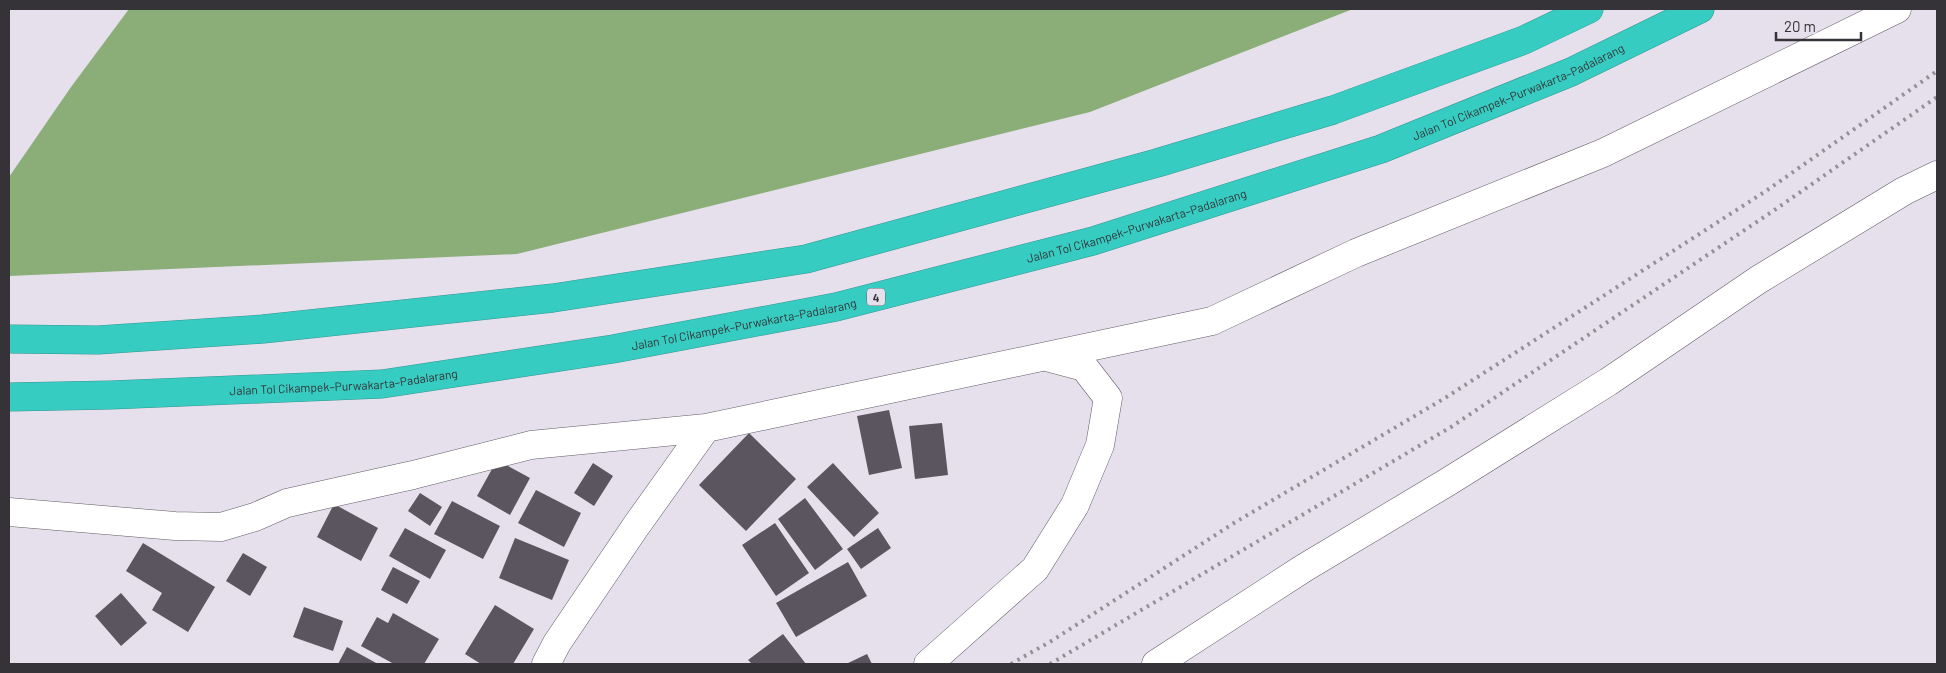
<svg xmlns="http://www.w3.org/2000/svg" width="1946" height="673" font-family="Barlow,sans-serif">
	<rect width="100%" height="100%" fill="#e6e0ec"/>
	<!-- forest -->
	<path fill="#8bae79" d="M129 9H1353L1090 112 517 254 9 276V177L71 87Z"/>
	<!-- building -->
	<path fill="#5a555f" d="M889 410 902 468 869 475 857 416Z
		M942 423 948 475 915 479 909 426Z
		M749 433 796 479 746 531 699 485Z
		M497 460 530 478 510 515 477 496Z
		M593 463 613 476 594 506 574 493Z
		M833 463 879 513 854 537 807 487Z
		M536 490 581 513 564 547 518 523Z
		M420 493 442 507 430 526 408 511Z
		M805 498 843 549 815 570 778 519Z
		M452 501 500 526 483 559 434 534Z
		M334 504 378 528 361 561 317 537Z
		M775 523 809 573 776 596 742 545Z
		M405 528 446 550 430 579 389 556Z
		M878 528 891 548 861 569 847 549Z
		M515 538 569 560 552 600 499 578Z
		M143 543 215 587 188 632 152 610 162 593 126 571Z
		M243 553 267 567 250 596 226 581Z
		M848 562 867 596 796 637 776 603Z
		M393 567 420 581 407 604 381 590Z
		M121 593 147 623 121 646 95 616Z
		M495 605 534 629 513 664H481L465 654Z
		M304 607 343 621 333 651 293 637Z
		M393 613 439 639 424 664H394L361 646 377 617 388 623Z
		M783 634 806 664H752L748 660Z
		M347 647 378 664H338Z
		M867 654 872 664H846Z"/>
	<g fill="none" stroke-linecap="round" stroke-linejoin="round">
		<!-- minor casing -->
		<g stroke="#625c67" stroke-width="29">
			<path id="minor" d="M9 512 175 526 221 527 255 517 287 503 413 475 531 445 706 428 1212 321 1356 253 1603 153 1897 9
				M546 664 557 643 636 526 706 428
				M928 664 1035 569 1075 505 1100 445 1108 398 1084 367 1050 358
				M1156 664 1304 568 1446 483 1608 382 1758 280 1904 191 1937 175"/>
		</g>
		<!-- highway casing -->
		<g stroke="#369691" stroke-width="29">
			<g id="highway">
				<path d="M9 339 98 340 263 329 553 298 806 259 1157 163 1333 110 1524 40 1589 9"/>
				<path id="s1" d="M9 397 111 395 382 384 613 349 836 307 1093 241 1381 149 1571 72 1700 9"/>
			</g>
		</g>
		<!-- minor -->
		<use href="#minor" stroke="#fff" stroke-width="28"/>
		<!-- highway -->
		<use href="#highway" stroke="#36ccc1" stroke-width="28"/>
		<!-- rail -->
		<path stroke="#948f98" stroke-width="4" stroke-dasharray="2.5 5" stroke-linecap="butt" d="M1011 664 1053 640 1234 523 1445 398 1766 191 1937 71
			M1050 664 1451 427 1776 209 1937 97"/>
	</g>
	<g text-anchor="middle" dominant-baseline="central" stroke-width="5" stroke-linejoin="round" paint-order="stroke">
		<!-- shield labels -->
		<rect fill="#e6e0ec" stroke="#6b676e" stroke-width="1" x="867" y="288.5" width="18" height="17" rx="4"/>
		<g font-size="11" font-weight="bold" fill="#363338">
			<text x="876" y="297">4</text>
		</g>
		<!-- street labels -->
		<g font-size="12" fill="#363338" stroke="#e6e0ec">
			<text stroke="none"><textPath href="#s1" startOffset="1550">Jalan Tol Cikampek–Purwakarta–Padalarang</textPath></text>
			<text stroke="none"><textPath href="#s1" startOffset="1145">Jalan Tol Cikampek–Purwakarta–Padalarang</textPath></text>
			<text stroke="none"><textPath href="#s1" startOffset="740">Jalan Tol Cikampek–Purwakarta–Padalarang</textPath></text>
			<text stroke="none"><textPath href="#s1" startOffset="335">Jalan Tol Cikampek–Purwakarta–Padalarang</textPath></text>
		</g>
	</g>
	<!-- border -->
	<rect width="1946" height="673" fill="none" stroke="#363338" stroke-width="20"/>
	<!-- scale -->
	<path d="M1776 32v8h85v-8" fill="none" stroke="#363338" stroke-width="2.5"/>
	<text x="1784" y="32" font-size="15" fill="#363338" stroke="#e6e0ec" stroke-width="4" paint-order="stroke">20 m</text>
</svg>
